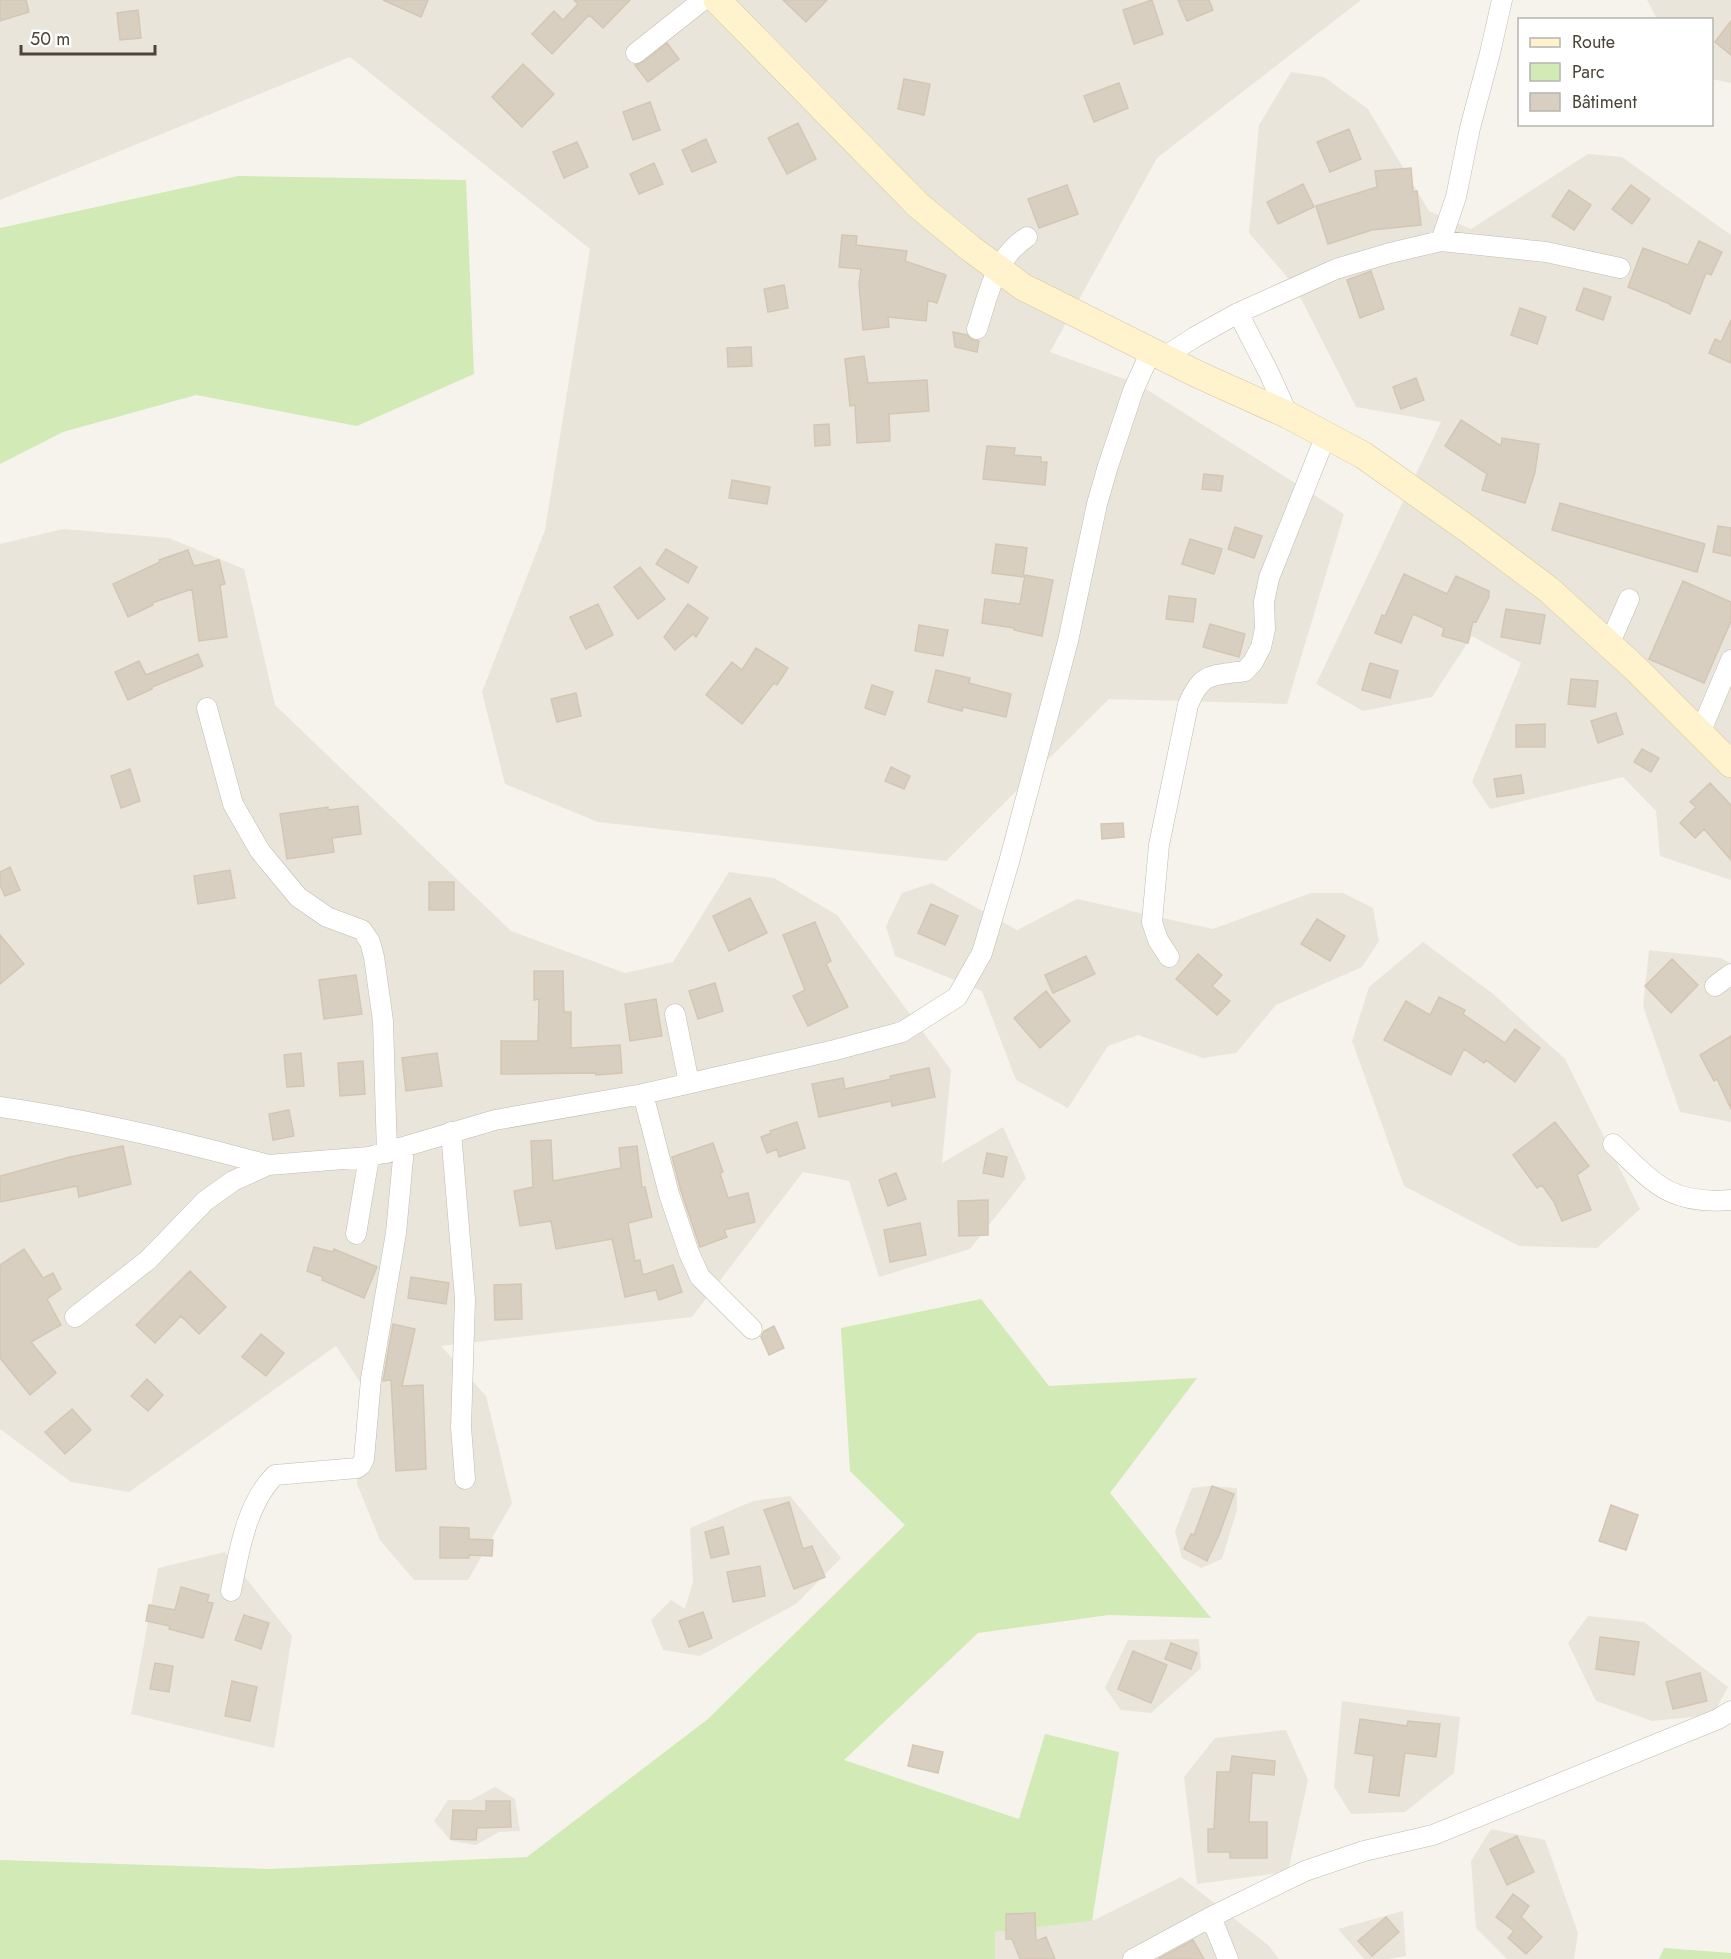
<svg xmlns="http://www.w3.org/2000/svg" width="1731" height="1959" font-family="Jost,sans-serif">
	<rect width="100%" height="100%" fill="#f6f3ec"/>
	<!-- residential -->
	<path fill="#eae5da" d="M0 0H1361L1157 158 1050 352 1138 384 1344 514 1287 704 1109 699 946 861 598 822 505 784 482 692 545 530 590 249 350 57 0 200Z
		M1647 0H1731V83L1712 79V20L1657 19Z
		M1291 72 1324 77 1368 109 1429 211 1471 229 1588 154 1622 157 1731 235V880L1660 856 1656 811 1623 777 1490 809 1472 782 1521 663 1472 636 1432 697 1363 711 1316 684 1441 422 1356 407 1294 285 1249 233 1259 125Z
		M63 529 169 538 244 569 275 705 511 931 625 973 673 962 729 872 774 878 837 915 951 1070 942 1163 1003 1127 1026 1178 970 1249 879 1277 849 1181 803 1172 692 1317 441 1346 486 1396 512 1503 468 1580H414L380 1540 357 1484 366 1391 336 1346 129 1492 71 1482 0 1429V544Z
		M932 883 1017 930 1077 899 1213 929 1311 893H1343L1373 908 1379 941 1362 967 1276 1005 1236 1053 1203 1058 1138 1035 1108 1046 1068 1108 1016 1080 982 991 895 956 886 926 902 893Z
		M1423 942 1492 993 1565 1059 1640 1209 1597 1248 1519 1246 1404 1186 1352 1041 1369 987Z
		M1649 950 1721 958 1731 964V1122L1680 1112 1643 1006Z
		M1209 1486 1237 1488V1510L1222 1559 1201 1568 1182 1558 1175 1531 1192 1488Z
		M790 1496 841 1558 796 1604 700 1656 663 1650 651 1620 671 1600 685 1609 693 1582 690 1528 753 1501Z
		M225 1552 292 1636 274 1748 131 1714 158 1568Z
		M1588 1616 1644 1622 1728 1687 1713 1715 1652 1721 1596 1701 1568 1643Z
		M1199 1639 1201 1668 1151 1713 1121 1710 1105 1688 1128 1640Z
		M1342 1701 1460 1717 1454 1773 1405 1812 1351 1814 1334 1787Z
		M1286 1730 1308 1780 1288 1872 1197 1884 1184 1777 1215 1738Z
		M495 1787 515 1799 520 1831 499 1832 476 1845 451 1841 434 1821 448 1800H471Z
		M1491 1829 1545 1840 1578 1933 1574 1959H1507L1476 1928 1471 1861Z
		M1181 1877 1268 1945 1279 1959H995V1932L1092 1921Z
		M1403 1911 1406 1956 1388 1959H1364L1338 1929Z"/>
	<!-- green -->
	<path fill="#d2eab5" d="M238 176 466 180 474 374 357 426 196 395 63 432 0 464V228Z
		M981 1299 1049 1386 1197 1378 1110 1493 1211 1618 1109 1615 978 1633 844 1760 1019 1819 1045 1734 1119 1752 1092 1921 995 1932V1959H0V1860L270 1869 527 1857 708 1719 905 1525 850 1471 841 1328Z
		M1664 1948 1731 1953V1959H1659Z"/>
	<!-- building -->
	<path fill="#d8cfc1" stroke="#d3c7b4" stroke-width="1.5" d="M0 0H26L29 12 0 21Z
		M383 0H428L421 17Z
		M574 0H630L603 28 589 15 552 54 532 34 554 11 563 20 578 4Z
		M783 0H827L806 22Z
		M1152 0 1163 34 1134 44 1123 10Z
		M1178 0H1209L1213 10 1187 21Z
		M138 10 141 38 120 40 117 13Z
		M1731 21V55L1715 42Z
		M667 43 679 59 648 82 635 65 643 62Z
		M523 64 554 94 522 127 492 97Z
		M904 79 930 84 924 115 898 109Z
		M1119 83 1128 108 1094 122 1084 96Z
		M650 102 660 130 633 140 623 112Z
		M798 123 816 159 787 174 768 138Z
		M1349 129 1361 159 1330 172 1317 142Z
		M706 139 716 162 692 172 682 150Z
		M577 142 588 167 564 178 553 152Z
		M654 163 663 184 639 194 630 174Z
		M1411 168 1413 192 1417 191 1421 225 1372 230 1328 244 1316 206 1377 187 1375 171Z
		M1303 184 1314 207 1278 224 1267 202Z
		M1067 185 1078 214 1039 228 1028 199Z
		M1631 185 1650 199 1632 224 1612 209Z
		M1569 190 1591 205 1574 230 1552 216Z
		M842 235 857 236 856 245 907 251 905 261 946 275 937 303 928 300 926 321 888 317 889 327 863 330 859 284 861 269 839 267Z
		M1699 241 1722 252 1711 275 1706 273 1690 314 1670 305V304L1628 287 1643 248 1688 265Z
		M1371 271 1384 309 1360 318 1347 280Z
		M784 285 788 308 768 312 764 289Z
		M1584 288 1611 297 1603 320 1576 310Z
		M1520 308 1546 317 1537 344 1511 335Z
		M1731 320V363L1709 353 1715 339 1721 342Z
		M953 332 967 335 973 340 979 341 977 352 955 347Z
		M751 347 752 366 728 367 727 348Z
		M864 356 868 383 927 380 929 411 889 414 890 441 857 443 855 405 850 406 845 359Z
		M1416 378 1424 400 1401 409 1393 387Z
		M1461 420 1501 446 1502 438 1539 444 1535 472 1525 503 1482 490 1487 474 1445 446Z
		M829 424 830 445 815 446 814 425Z
		M987 446 1015 448 1014 455 1041 457V462H1047L1045 485 983 479Z
		M1204 474 1223 476 1221 491 1202 489Z
		M732 480 770 487 767 504 729 498Z
		M1560 503 1705 544 1697 572 1552 530Z
		M1718 526 1731 528V556L1713 552Z
		M1235 527 1262 536 1254 558 1228 549Z
		M1190 539 1222 549 1214 574 1182 564Z
		M996 544 1027 548 1023 577 992 573Z
		M666 549 697 567 688 583 656 564Z
		M188 550 194 566 219 560 225 584 220 585 227 637 199 641 192 589 152 603 153 605 128 617 113 584 160 562 159 560Z
		M640 567 665 599 638 619 614 587Z
		M1404 574 1447 594 1456 576 1489 591V597L1476 622 1473 621 1468 643 1442 636 1444 628 1413 614 1401 643 1375 633 1382 615 1385 616Z
		M1025 575 1053 580 1042 636 1014 630V628L982 623 985 599 1020 604Z
		M1683 581 1731 602V621L1704 683 1649 659Z
		M1169 596 1196 599 1193 622 1166 619Z
		M598 604 613 635 586 649 570 617Z
		M688 604 708 618 696 637 693 634 675 650 664 637Z
		M1506 609 1545 615 1540 644 1501 637Z
		M1210 624 1245 634 1239 657 1203 647Z
		M919 625 948 630 943 656 915 651Z
		M756 648 788 668 777 685 774 683 742 724 706 695 732 662 742 670Z
		M198 654 203 666 152 687V689L128 700 115 672 139 661 146 675Z
		M1370 663 1398 671 1390 698 1362 690Z
		M936 670 970 678 969 683 1011 694 1006 717 963 707 962 711 928 702Z
		M1571 679 1598 681 1595 707 1568 704Z
		M872 685 893 692 885 715 865 708Z
		M576 693 581 716 557 722 551 699Z
		M1616 713 1623 734 1598 743 1591 721Z
		M1545 724V747H1516V725Z
		M1642 749 1659 758 1651 772 1634 762Z
		M891 767 910 776 904 789 885 781Z
		M130 769 140 801 121 808 111 776Z
		M1521 775 1524 793 1497 797 1494 779Z
		M1710 783 1731 805V860L1704 829 1695 838 1680 823 1696 807 1690 802Z
		M358 806 361 834 332 838 334 852 287 859 280 814 328 807V810Z
		M1123 823 1124 837 1102 839 1101 824Z
		M10 867 20 890 5 896 0 885V872Z
		M230 870 235 898 198 904 194 876Z
		M429 882H454V910H429Z
		M750 898 767 933 729 951 713 916Z
		M931 904 958 916 945 945 918 933Z
		M1317 919 1345 936 1330 961 1301 944Z
		M815 922 831 961 826 964 848 1007 808 1026 793 996 805 990 783 935Z
		M0 935 24 964 0 984Z
		M1198 954 1222 975 1212 986 1230 1001 1217 1015 1176 979Z
		M1086 956 1095 974 1053 993 1045 975Z
		M1672 959 1698 985 1671 1013 1645 986Z
		M534 971H563L564 1012H571V1048L620 1045 622 1073 596 1075V1073L501 1074V1041H538L539 999 534 1000Z
		M356 975 362 1014 324 1019 319 980Z
		M715 983 723 1011 698 1019 689 991Z
		M1046 991 1070 1021 1040 1048 1014 1018Z
		M1439 997 1465 1010 1463 1014 1505 1043 1515 1029 1540 1048 1515 1082 1486 1060 1484 1063 1464 1049 1451 1075 1384 1040 1406 1001 1430 1015Z
		M656 999 662 1036 630 1041 625 1004Z
		M1731 1036V1109L1717 1079 1714 1081 1700 1055Z
		M301 1053 304 1086 287 1087 284 1055Z
		M437 1053 442 1086 406 1091 402 1058Z
		M363 1061 365 1094 340 1096 338 1063Z
		M929 1068 935 1097 892 1106 891 1101 819 1117 812 1084 843 1078 845 1089 891 1079 890 1076Z
		M289 1110 294 1136 273 1140 269 1114Z
		M797 1122 805 1148 779 1157 777 1149 767 1153 761 1137 771 1133 770 1131Z
		M1555 1122 1589 1166 1577 1175 1591 1210 1562 1221 1554 1202 1542 1185 1537 1188 1513 1155Z
		M551 1140 553 1181 621 1168 619 1148 637 1146 642 1187H645L652 1217 628 1223 635 1261 640 1260 643 1275 673 1265 682 1292 659 1300 656 1290 625 1297 612 1239 556 1249 551 1221 520 1226 514 1191 533 1187 531 1141Z
		M713 1143 723 1172 720 1173 728 1198 748 1193 755 1222 724 1230 727 1237 700 1247 681 1191 672 1157Z
		M123 1146 131 1184 79 1197 77 1186 0 1202V1176L70 1157Z
		M987 1153 1007 1157 1003 1177 983 1173Z
		M896 1173 906 1199 888 1206 879 1180Z
		M988 1200V1235L959 1236 958 1201Z
		M920 1223 926 1255 890 1262 884 1230Z
		M314 1247 333 1252 334 1249 377 1267 364 1298 322 1280 323 1277 307 1271Z
		M24 1249 43 1278 53 1273 61 1289 47 1299 61 1325 31 1342 56 1373 30 1395 0 1358V1265Z
		M190 1271 226 1307 199 1334 181 1316 155 1343 136 1325Z
		M411 1277 449 1283 446 1304 408 1298Z
		M521 1284 522 1319 495 1320 494 1285Z
		M393 1324 415 1329 402 1386 423 1385 426 1469 396 1471 391 1380 383 1381Z
		M774 1326 784 1348 769 1355 761 1337 764 1331Z
		M261 1334 284 1353 266 1376 242 1357Z
		M147 1379 163 1395 148 1411 131 1396Z
		M72 1409 91 1430 65 1454 45 1432Z
		M1212 1486 1234 1494 1219 1535 1207 1561 1184 1549 1191 1534 1194 1535Z
		M789 1502 803 1549 812 1546 825 1577 794 1589 764 1510Z
		M1611 1505 1638 1515 1626 1550 1599 1541Z
		M440 1527 469 1528V1539L493 1540 492 1556 469 1555V1558H440Z
		M723 1527 729 1554 711 1558 705 1532Z
		M760 1566 765 1596 733 1602 727 1572Z
		M181 1587 209 1595 207 1602 213 1603 203 1638 169 1629 170 1626 146 1621 149 1605 175 1610Z
		M703 1612 712 1638 689 1647 679 1621Z
		M244 1615 269 1623 261 1649 235 1640Z
		M1600 1637 1639 1642 1634 1675 1596 1669Z
		M1171 1643 1197 1653 1191 1669 1165 1659Z
		M1133 1651 1167 1665 1151 1703 1118 1689Z
		M155 1663 173 1666 169 1692 150 1689Z
		M1700 1673 1707 1701 1673 1709 1666 1682Z
		M232 1681 257 1687 250 1721 225 1716Z
		M1360 1719 1407 1726 1408 1721 1440 1724 1436 1757 1405 1753 1399 1796 1369 1792 1374 1756 1355 1753Z
		M913 1745 943 1752 938 1773 908 1766Z
		M1232 1756 1275 1761 1274 1775 1252 1773 1249 1822H1267V1858H1230V1852H1208V1829H1214L1217 1772H1230Z
		M486 1801H510L511 1827 477 1828 476 1840 451 1839 453 1810 486 1811Z
		M1517 1836 1534 1872 1507 1885 1490 1849Z
		M1513 1894 1529 1906 1521 1917 1542 1937 1526 1954 1508 1938 1514 1931 1496 1917Z
		M1035 1913 1036 1941 1046 1937 1055 1959H1020L1012 1939H1006V1914Z
		M1386 1917 1399 1932 1372 1956 1358 1941Z
		M1193 1940 1204 1959H1158Z"/>
	<g fill="none" stroke-linecap="round" stroke-linejoin="round">
		<!-- street casing -->
		<g stroke="#c2bbae" stroke-width="21">
			<path id="street" d="M636 53 703 0
				M1441 241 1456 197 1470 128 1490 53 1502 0
				M1238 313 1269 373 1288 415
				M977 329C989 293 994 259 1027 237
				M1164 357 1195 337 1238 313 1336 269 1390 253 1441 241 1546 252 1620 268
				M1609 645 1629 599
				M207 708 233 804 260 851 298 897 327 917 362 930 370 942 374 957 383 1021 387 1153
				M1700 733 1731 660
				M1169 957 1158 940 1152 922 1159 845 1188 705C1202 671 1212 676 1245 671L1253 662 1261 647 1265 629 1264 602 1269 578 1326 435
				M1715 986 1731 974
				M675 1014 689 1083
				M643 1094 669 1194 689 1253 700 1277 752 1329
				M0 1107C91 1120 180 1141 268 1165
				M451 1132 465 1299 461 1427 465 1479
				M1613 1144C1654 1183 1669 1205 1731 1200
				M356 1234 369 1157
				M75 1317 148 1260 205 1201 233 1181 268 1165 369 1157 495 1120 643 1094 835 1050 902 1032 957 997 982 953 1009 862 1068 641 1097 504 1108 466 1133 391 1151 351
				M231 1591C239 1552 246 1504 275 1475L357 1468 361 1465 364 1459 371 1379 396 1233 404 1148
				M1211 1917 1228 1959
				M1133 1959 1211 1917 1305 1871 1364 1851 1433 1835 1718 1719 1731 1711"/>
		</g>
		<!-- secondary casing -->
		<g stroke="#d6c79b" stroke-width="28">
			<path id="secondary" d="M717 0 918 205 970 248 1023 287 1197 374 1288 415 1363 455 1469 530 1548 589 1635 668 1731 764"/>
		</g>
		<!-- street -->
		<use href="#street" stroke="#fff" stroke-width="20"/>
		<!-- secondary -->
		<use href="#secondary" stroke="#fff3cd" stroke-width="27"/>
	</g>
	<!-- legend -->
	<rect x="1518" y="18" width="195" height="108" fill="#ffffff" stroke="#b7b4b0" stroke-width="1.5"/>
	<rect x="1530" y="38" width="30" height="9" fill="#fff3cd" stroke="#b7b4b0" stroke-width="1.5"/>
	<text x="1572" y="48" font-size="18" fill="#4b4439">Route</text>
	<rect x="1530" y="63" width="30" height="18" fill="#d2eab5" stroke="#b7b4b0" stroke-width="1.5"/>
	<text x="1572" y="78" font-size="18" fill="#4b4439">Parc</text>
	<rect x="1530" y="93" width="30" height="18" fill="#d8cfc1" stroke="#b7b4b0" stroke-width="1.5"/>
	<text x="1572" y="108" font-size="18" fill="#4b4439">Bâtiment</text>
	<!-- scale -->
	<path d="M21 45v9h134v-9" fill="none" stroke="#4b4439" stroke-width="3"/>
	<text x="30" y="45" font-size="18" fill="#4b4439" stroke="#ffffff" stroke-width="4.5" paint-order="stroke">50 m</text>
</svg>
